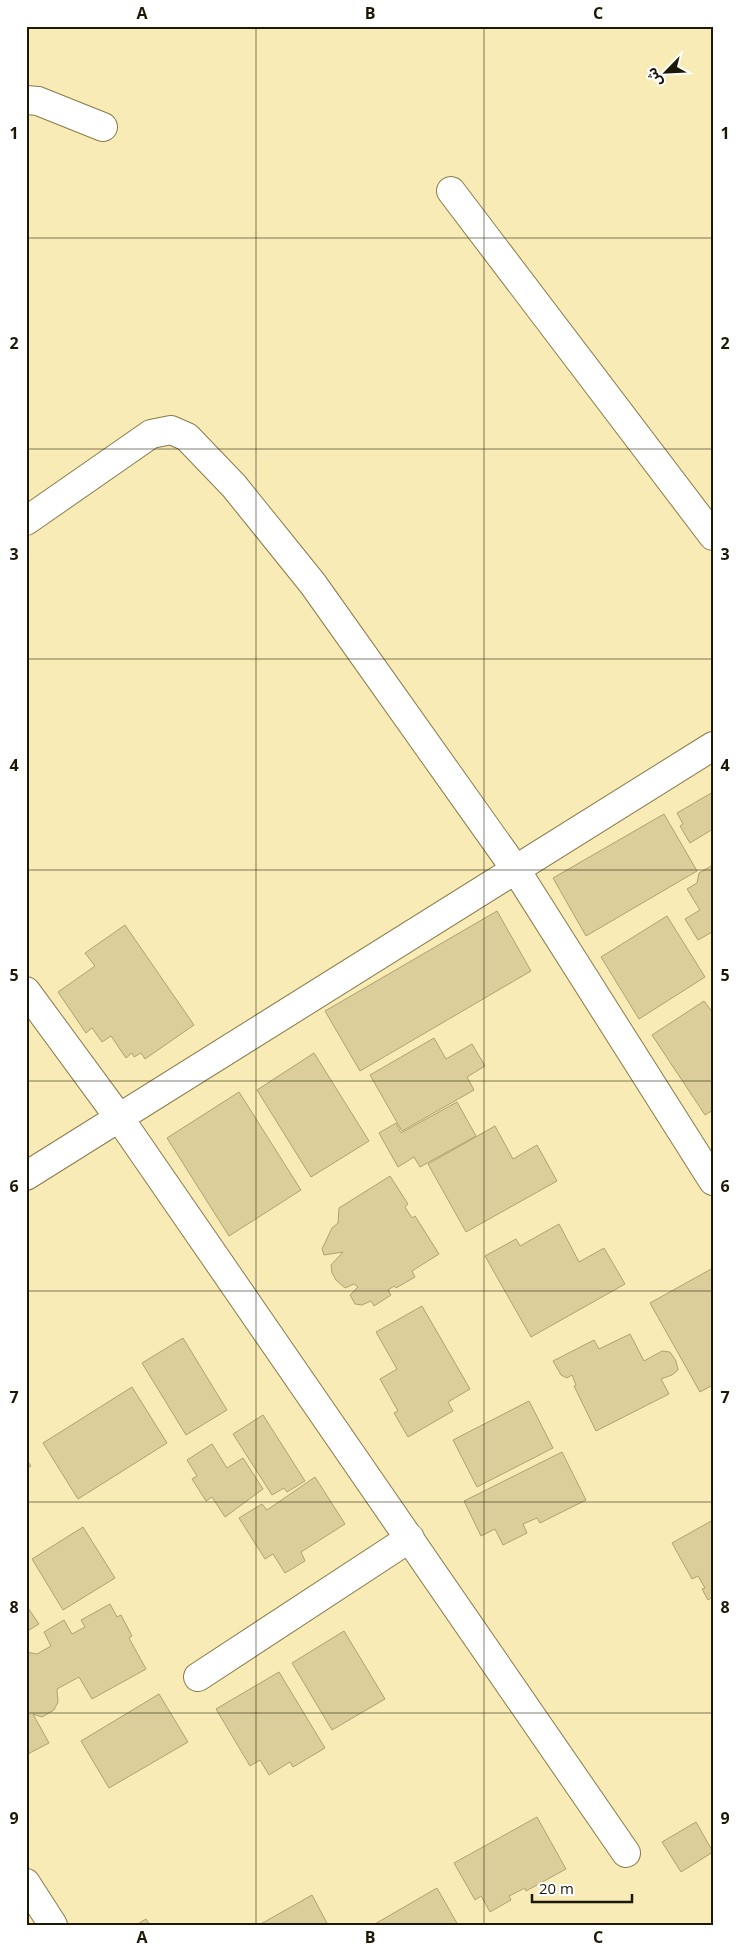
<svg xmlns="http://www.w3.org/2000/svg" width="739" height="1951" font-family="'Open Sans','Noto Sans Arabic',sans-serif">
	<rect width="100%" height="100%" fill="#f8ebb6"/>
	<!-- building -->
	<path fill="#dbce9a" stroke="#afa270" d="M713 792V829L690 843 680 826 683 824 677 813Z
		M664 814 697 871 586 936 553 878Z
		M713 865V933L712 932 698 940 685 919 700 910 687 889 697 883 699 873Z
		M497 911 531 971 360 1071 325 1011Z
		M667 916 705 977 639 1019 601 957Z
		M125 925 194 1025 145 1059 141 1053 134 1057 132 1053 126 1058 111 1036 102 1042 92 1028 86 1033 58 992 95 966 85 953Z
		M704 1001 713 1013V1110L705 1115 652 1035Z
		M434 1038 446 1059 472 1044 485 1066 467 1077 474 1090 402 1131 370 1075Z
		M314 1053 369 1141 311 1177 257 1090Z
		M239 1092 301 1190 229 1236 167 1138Z
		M457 1102 476 1136 420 1167 414 1157 398 1167 379 1133 396 1123 401 1133Z
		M495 1126 513 1159 537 1145 557 1181 466 1232 428 1164Z
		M390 1176 408 1204 405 1207 412 1218 415 1216 439 1254 412 1271 415 1277 396 1288 394 1286 388 1290 391 1295 374 1306 371 1301 362 1305 355 1304 350 1295 358 1287 354 1284 345 1288 336 1280 332 1273 331 1265 343 1252 324 1255 322 1249 332 1228 338 1223 339 1208Z
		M559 1224 579 1262 604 1248 625 1284 531 1337 485 1256 516 1239 520 1246Z
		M713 1268V1385L700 1392 650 1303Z
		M422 1306 470 1389 448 1402 453 1411 408 1437 394 1413 398 1411 380 1379 397 1369 376 1332Z
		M630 1334 644 1361 662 1351 670 1352 676 1361 678 1370 672 1375 661 1379 669 1394 596 1431 574 1386 576 1385 572 1375 567 1378 561 1375 553 1361 594 1340 599 1349Z
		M183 1338 227 1410 186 1435 142 1363Z
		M132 1387 167 1443 78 1499 43 1443Z
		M529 1401 553 1448 477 1487 453 1440Z
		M263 1415 305 1481 287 1492 284 1488 272 1495 233 1434Z
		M212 1444 227 1468 243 1458 263 1489 225 1517 212 1497 206 1501 192 1479 197 1476 187 1460Z
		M562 1452 586 1500 540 1523 537 1518 523 1524 527 1533 503 1545 495 1529 481 1536 464 1501Z
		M26 1459 31 1466 26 1469Z
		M315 1477 345 1524 301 1552 305 1561 285 1573 273 1554 265 1559 239 1518 262 1504 267 1510Z
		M713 1520V1600L711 1598 708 1600 702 1589 705 1588 698 1576 692 1579 672 1543Z
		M83 1527 115 1578 63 1610 32 1559Z
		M110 1604 117 1617 121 1615 132 1636 129 1638 146 1669 92 1699 79 1677 57 1689 58 1702 54 1710 42 1717 33 1714 49 1743 26 1755V1652L37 1654 51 1646 44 1632 64 1620 72 1634 85 1627 81 1620Z
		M26 1605 39 1624 26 1632Z
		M344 1631 385 1699 332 1730 292 1663Z
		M279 1672 325 1748 293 1767 290 1762 269 1775 260 1760 250 1766 216 1709Z
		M159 1694 188 1742 109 1788 81 1741Z
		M537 1817 566 1869 526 1891 525 1888 509 1896 511 1900 490 1912 481 1896 475 1900 454 1863Z
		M696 1822 713 1852 681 1872 662 1842Z
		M437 1888 458 1925H373Z
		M312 1895 328 1925H259Z
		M146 1919 150 1925H136Z"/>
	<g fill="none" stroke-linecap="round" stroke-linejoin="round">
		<!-- street casing -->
		<g stroke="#887b4a" stroke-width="30">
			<path id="street" d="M26 100 38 101 103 127
				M451 191 713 536
				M26 521 151 434 171 430 187 437 234 486 313 584 516 870 713 1181
				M26 991 120 1119 626 1853
				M26 1176 713 746
				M198 1677 410 1538
				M26 1883 53 1925"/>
		</g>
		<!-- street -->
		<use href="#street" stroke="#fff" stroke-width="28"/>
	</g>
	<!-- grid -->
	<path fill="none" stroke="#1d1805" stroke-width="1" stroke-opacity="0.55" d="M256 26V1925M484 26V1925M26 238H713M26 449H713M26 659H713M26 870H713M26 1081H713M26 1291H713M26 1502H713M26 1713H713"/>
	<!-- border -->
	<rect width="739" height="1951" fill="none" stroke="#ffffff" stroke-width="55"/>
	<!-- north arrow -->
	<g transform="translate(666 72) rotate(246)" stroke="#ffffff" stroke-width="4" paint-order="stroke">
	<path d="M0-4L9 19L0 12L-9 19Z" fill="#1d1805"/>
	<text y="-8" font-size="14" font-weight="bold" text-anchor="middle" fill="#1d1805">ش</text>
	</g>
	<!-- scale -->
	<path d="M532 1894v8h100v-8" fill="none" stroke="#1d1805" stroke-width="2.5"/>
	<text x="539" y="1894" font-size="15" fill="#1d1805" stroke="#ffffff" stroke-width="4" paint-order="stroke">20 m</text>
	<rect x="28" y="28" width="684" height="1896" fill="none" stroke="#1d1805" stroke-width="2"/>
	<g font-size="16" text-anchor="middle" font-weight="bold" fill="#1d1805">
		<text x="142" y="19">A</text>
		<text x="370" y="19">B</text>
		<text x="598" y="19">C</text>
		<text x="14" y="139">1</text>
		<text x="725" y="139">1</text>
		<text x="14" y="349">2</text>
		<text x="725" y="349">2</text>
		<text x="14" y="560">3</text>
		<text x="725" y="560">3</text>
		<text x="14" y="771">4</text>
		<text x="725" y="771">4</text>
		<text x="14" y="981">5</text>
		<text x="725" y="981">5</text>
		<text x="14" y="1192">6</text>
		<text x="725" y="1192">6</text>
		<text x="14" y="1403">7</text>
		<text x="725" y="1403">7</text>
		<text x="14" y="1613">8</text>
		<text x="725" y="1613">8</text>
		<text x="14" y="1824">9</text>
		<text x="725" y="1824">9</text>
		<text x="142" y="1943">A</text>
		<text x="370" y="1943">B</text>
		<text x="598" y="1943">C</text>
	</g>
</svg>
